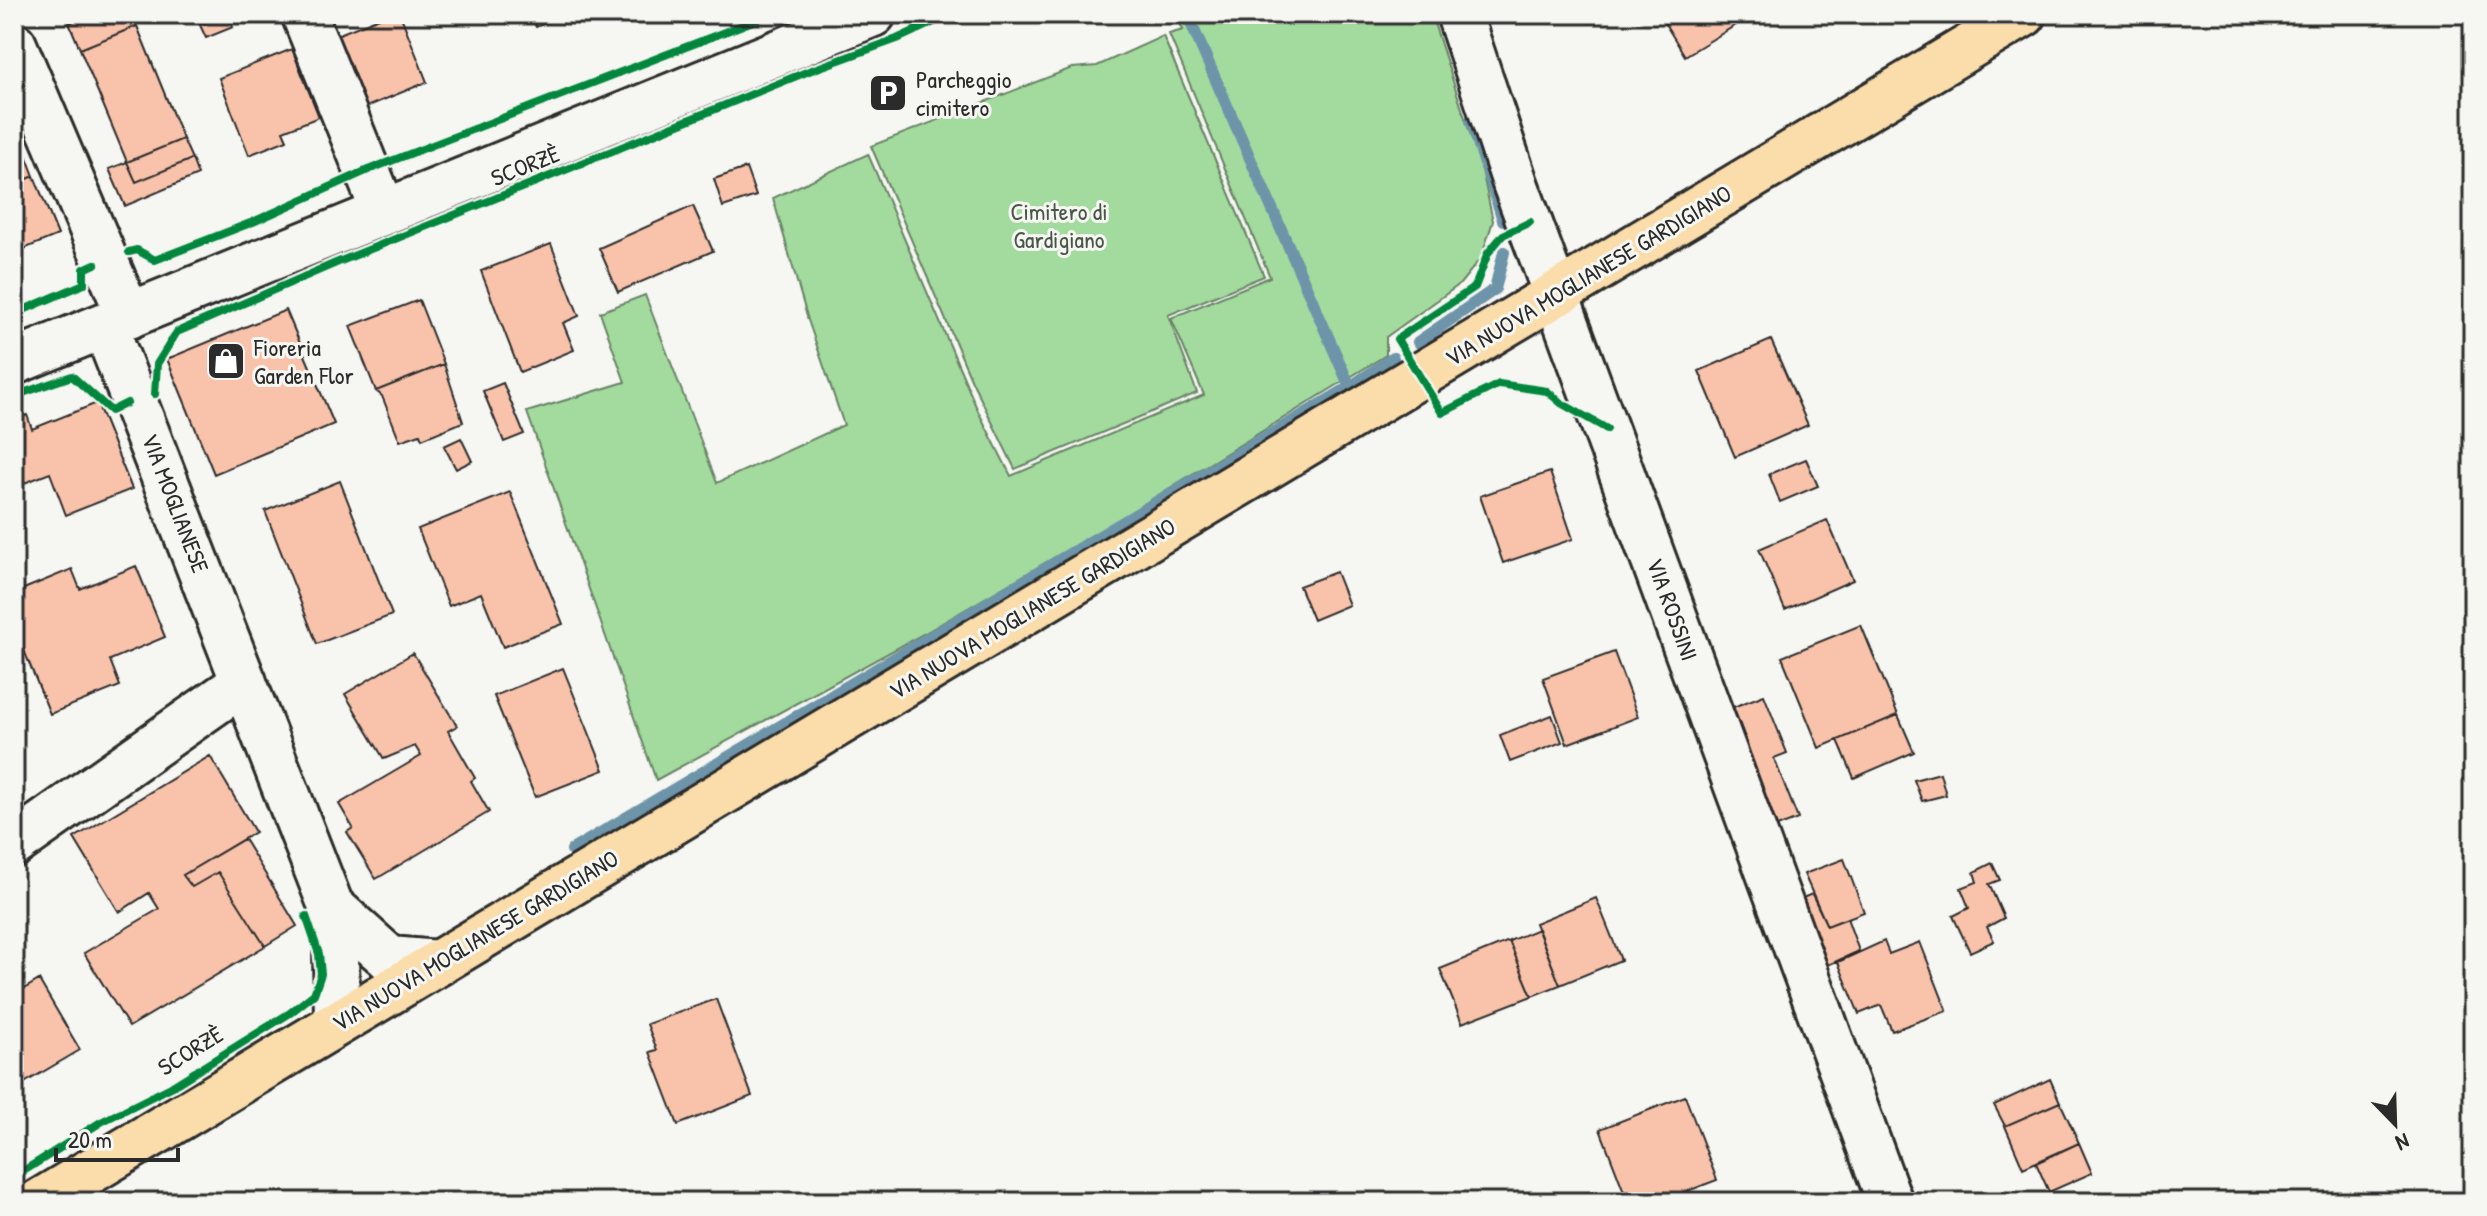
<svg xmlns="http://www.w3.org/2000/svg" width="2487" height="1216" font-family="'Patrick Hand',sans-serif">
	<rect width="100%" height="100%" fill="#f6f6f2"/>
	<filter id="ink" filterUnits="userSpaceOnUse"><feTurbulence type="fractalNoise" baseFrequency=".0125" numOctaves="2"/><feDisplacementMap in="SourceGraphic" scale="16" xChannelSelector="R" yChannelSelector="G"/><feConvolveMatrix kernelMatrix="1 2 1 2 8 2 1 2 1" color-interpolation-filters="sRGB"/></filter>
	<g filter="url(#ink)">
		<!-- green -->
		<path fill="#a3db9f" stroke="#678365" stroke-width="2" d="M1176 14H1431L1482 170 1493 221 1481 258 1460 284 1386 337V355L1108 526 925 633 656 780 527 412 625 382 600 312 645 295 717 483 844 425 808 320 773 198 868 154 978 411 1011 476 1204 395 1171 318 1270 277 1169 34 1183 30Z
			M1163 36 1264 276 1168 315 1197 393 1015 469 972 381 871 146 1072 68 1097 66Z"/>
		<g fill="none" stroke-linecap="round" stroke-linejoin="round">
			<!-- stream -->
			<path stroke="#6e94a9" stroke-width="12" d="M1471 120 1503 220
				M1418 342 1495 289 1504 252
				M1350 387 1393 358
				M572 850 1350 387 1187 14"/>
		</g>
		<!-- building -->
		<path fill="#f9c3ab" stroke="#2b2b2b" stroke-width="2" d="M91 14H132L137 26 80 49 69 23Z
			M195 14H227L200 25Z
			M228 14 233 27 206 38 200 25Z
			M389 14H400L427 82 359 110 329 38Z
			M530 14H555L557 18 536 27Z
			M1659 14H1754L1685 56Z
			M137 26 183 139 127 162 80 49Z
			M292 49 319 117 283 131 287 140 249 155 219 78Z
			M18 134 34 176 14 185V136Z
			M183 139 192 159 136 182 127 162Z
			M192 159 198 175 125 206 109 169 127 162 136 182Z
			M746 168 756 196 723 207 714 179Z
			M34 176 58 235 14 253V185Z
			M693 206 713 251 618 292 599 248Z
			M551 244 579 316 563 323 574 350 520 372 481 271Z
			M419 300 444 364 376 391 350 326Z
			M286 310 334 424 214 474 167 359Z
			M1771 340 1808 425 1735 457 1699 371Z
			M444 364 463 422 422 439 420 434 400 441 382 396 376 391Z
			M503 383 524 434 504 442 483 391Z
			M97 403 132 489 66 515 50 473 14 487V420L27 415 32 429Z
			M461 438 472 461 456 469 444 446Z
			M1806 459 1818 486 1780 502 1769 474Z
			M1550 472 1573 539 1503 563 1480 496Z
			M340 481 392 615 317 644 265 511Z
			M510 492 563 624 503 647 481 593 449 606 418 529Z
			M1827 520 1853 580 1785 610 1759 549Z
			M136 566 165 637 110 660 120 686 50 714 14 626V593L72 569 80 589Z
			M1336 572 1349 605 1313 620 1299 586Z
			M1861 625 1898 715 1819 748 1782 657Z
			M1614 652 1638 717 1567 744 1543 678Z
			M413 653 457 726 448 731 475 778 471 781 489 812 376 879 347 832 353 828 339 804 421 756 415 746 384 759 345 694Z
			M563 668 604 770 535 797 494 696Z
			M1764 695 1787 753 1774 758 1798 819 1772 829 1739 746 1747 743 1733 707Z
			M1552 715 1562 742 1510 762 1500 735Z
			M1898 715 1914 752 1854 778 1838 740Z
			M210 756 255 832 183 875 192 887 218 872 265 946 129 1027 84 953 159 909 149 893 119 912 74 838Z
			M1940 773 1946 795 1922 801 1914 780Z
			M244 839 297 926 265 946 218 872 192 887 183 875Z
			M1844 859 1864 912 1827 926 1804 874Z
			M1992 863 2000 880 1989 884 2004 918 1987 927 1994 941 1970 952 1953 916 1969 908 1961 888 1977 882 1974 872Z
			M1812 894 1827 926 1847 918 1859 951 1826 966 1800 899Z
			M1596 898 1621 960 1560 985 1535 923Z
			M1538 929 1560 985 1532 996 1509 941Z
			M1509 941 1532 996 1462 1023 1440 969Z
			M1884 941 1889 954 1920 942 1947 1011 1892 1031 1881 1005 1859 1014 1838 962Z
			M39 980 80 1050 14 1089V995Z
			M716 999 752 1096 678 1125 650 1052 657 1050 647 1024Z
			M2050 1079 2060 1102 2005 1126 1994 1105Z
			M1685 1096 1717 1180 1659 1202H1628L1600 1129Z
			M2060 1102 2079 1143 2023 1168 2005 1126Z
			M2079 1143 2092 1173 2049 1192 2036 1163Z"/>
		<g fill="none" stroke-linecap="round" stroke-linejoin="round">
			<!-- minor casing -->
			<g stroke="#2b2b2b" stroke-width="50">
				<path id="minor" d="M304 14 383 210
					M1459 14 1516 186 1890 1202
					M14 45 129 316
					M105 326 331 906 336 948 337 1023
					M14 362 873 14
					M14 844 244 682
					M331 906 390 959 438 963"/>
			</g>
			<!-- major casing -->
			<g stroke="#2b2b2b" stroke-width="50">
				<path id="major" d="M39 1202 2024 14"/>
			</g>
			<!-- minor -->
			<use href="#minor" stroke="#f6f6f2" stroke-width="44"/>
			<!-- major -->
			<use href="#major" stroke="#faddab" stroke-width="44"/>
			<!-- cycleway casing -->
			<g stroke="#f6f6f2" stroke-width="13">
				<path id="cycleway" d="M1530 222 1503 235 1488 253 1475 287 1397 339 1442 413 1499 384 1547 391 1561 403 1607 429
					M129 252 137 250 155 260 253 222 368 170 771 14
					M14 314 84 284V269L95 264
					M155 394 157 364 177 332 336 263 809 71 897 39 951 14
					M14 396 72 376 111 411 127 403
					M14 1177 101 1122 171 1087 290 1013 314 994 321 974 319 954 306 916"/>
			</g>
			<!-- cycleway -->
			<use href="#cycleway" stroke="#00873e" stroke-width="8"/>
		</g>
	</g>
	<!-- icons -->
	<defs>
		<g id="parking-square" transform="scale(2)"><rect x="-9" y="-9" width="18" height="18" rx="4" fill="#2b2b2b" stroke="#f6f6f2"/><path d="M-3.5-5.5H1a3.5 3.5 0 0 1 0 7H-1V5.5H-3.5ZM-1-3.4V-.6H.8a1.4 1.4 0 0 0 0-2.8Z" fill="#fff"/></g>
		<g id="shop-square" transform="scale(2)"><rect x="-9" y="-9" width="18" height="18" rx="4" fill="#2b2b2b" stroke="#f6f6f2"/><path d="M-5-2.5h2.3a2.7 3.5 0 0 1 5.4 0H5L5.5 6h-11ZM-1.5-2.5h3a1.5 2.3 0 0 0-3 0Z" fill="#fff"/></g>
	</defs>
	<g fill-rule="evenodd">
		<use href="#parking-square" x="888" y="93"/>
		<use href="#shop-square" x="226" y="361"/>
	</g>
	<g text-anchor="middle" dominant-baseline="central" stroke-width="6" stroke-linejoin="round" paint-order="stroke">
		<!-- poi labels -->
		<g font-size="24" fill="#2b2b2b" stroke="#f6f6f2" text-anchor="start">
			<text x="916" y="79">Parcheggio<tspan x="916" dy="28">cimitero</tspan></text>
			<text x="254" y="347">Fioreria<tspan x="254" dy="28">Garden Flor</tspan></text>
		</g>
		<!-- street labels -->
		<g font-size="24" fill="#2b2b2b" stroke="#f6f6f2">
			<text transform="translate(525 165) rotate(-22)">SCORZÈ</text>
			<text transform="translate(1588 275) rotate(-31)">VIA NUOVA MOGLIANESE GARDIGIANO</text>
			<text transform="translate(176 503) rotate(69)">VIA MOGLIANESE</text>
			<text transform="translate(1032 608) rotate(-31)">VIA NUOVA MOGLIANESE GARDIGIANO</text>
			<text transform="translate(1673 609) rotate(70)">VIA ROSSINI</text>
			<text transform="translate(475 940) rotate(-31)">VIA NUOVA MOGLIANESE GARDIGIANO</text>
			<text transform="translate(190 1050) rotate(-32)">SCORZÈ</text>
		</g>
		<!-- park labels -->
		<g font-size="24" fill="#495748" stroke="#f6f6f2">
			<text x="1059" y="211">Cimitero di<tspan x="1059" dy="28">Gardigiano</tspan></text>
		</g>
	</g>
	<!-- margin -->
	<rect width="2487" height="1216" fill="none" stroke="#f6f6f2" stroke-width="48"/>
	<rect x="24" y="24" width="2439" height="1168" fill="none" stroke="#2b2b2b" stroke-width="3" filter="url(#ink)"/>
	<!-- north arrow -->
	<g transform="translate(2395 1124) rotate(157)" stroke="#f6f6f2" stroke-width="6" paint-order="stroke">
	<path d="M0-6L14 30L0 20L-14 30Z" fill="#2b2b2b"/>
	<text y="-12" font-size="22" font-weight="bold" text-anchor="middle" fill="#2b2b2b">N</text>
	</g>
	<!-- scale -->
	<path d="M56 1148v12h122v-12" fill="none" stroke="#2b2b2b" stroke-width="4"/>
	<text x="68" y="1148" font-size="24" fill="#2b2b2b" stroke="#f6f6f2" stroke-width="6" paint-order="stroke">20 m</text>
</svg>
